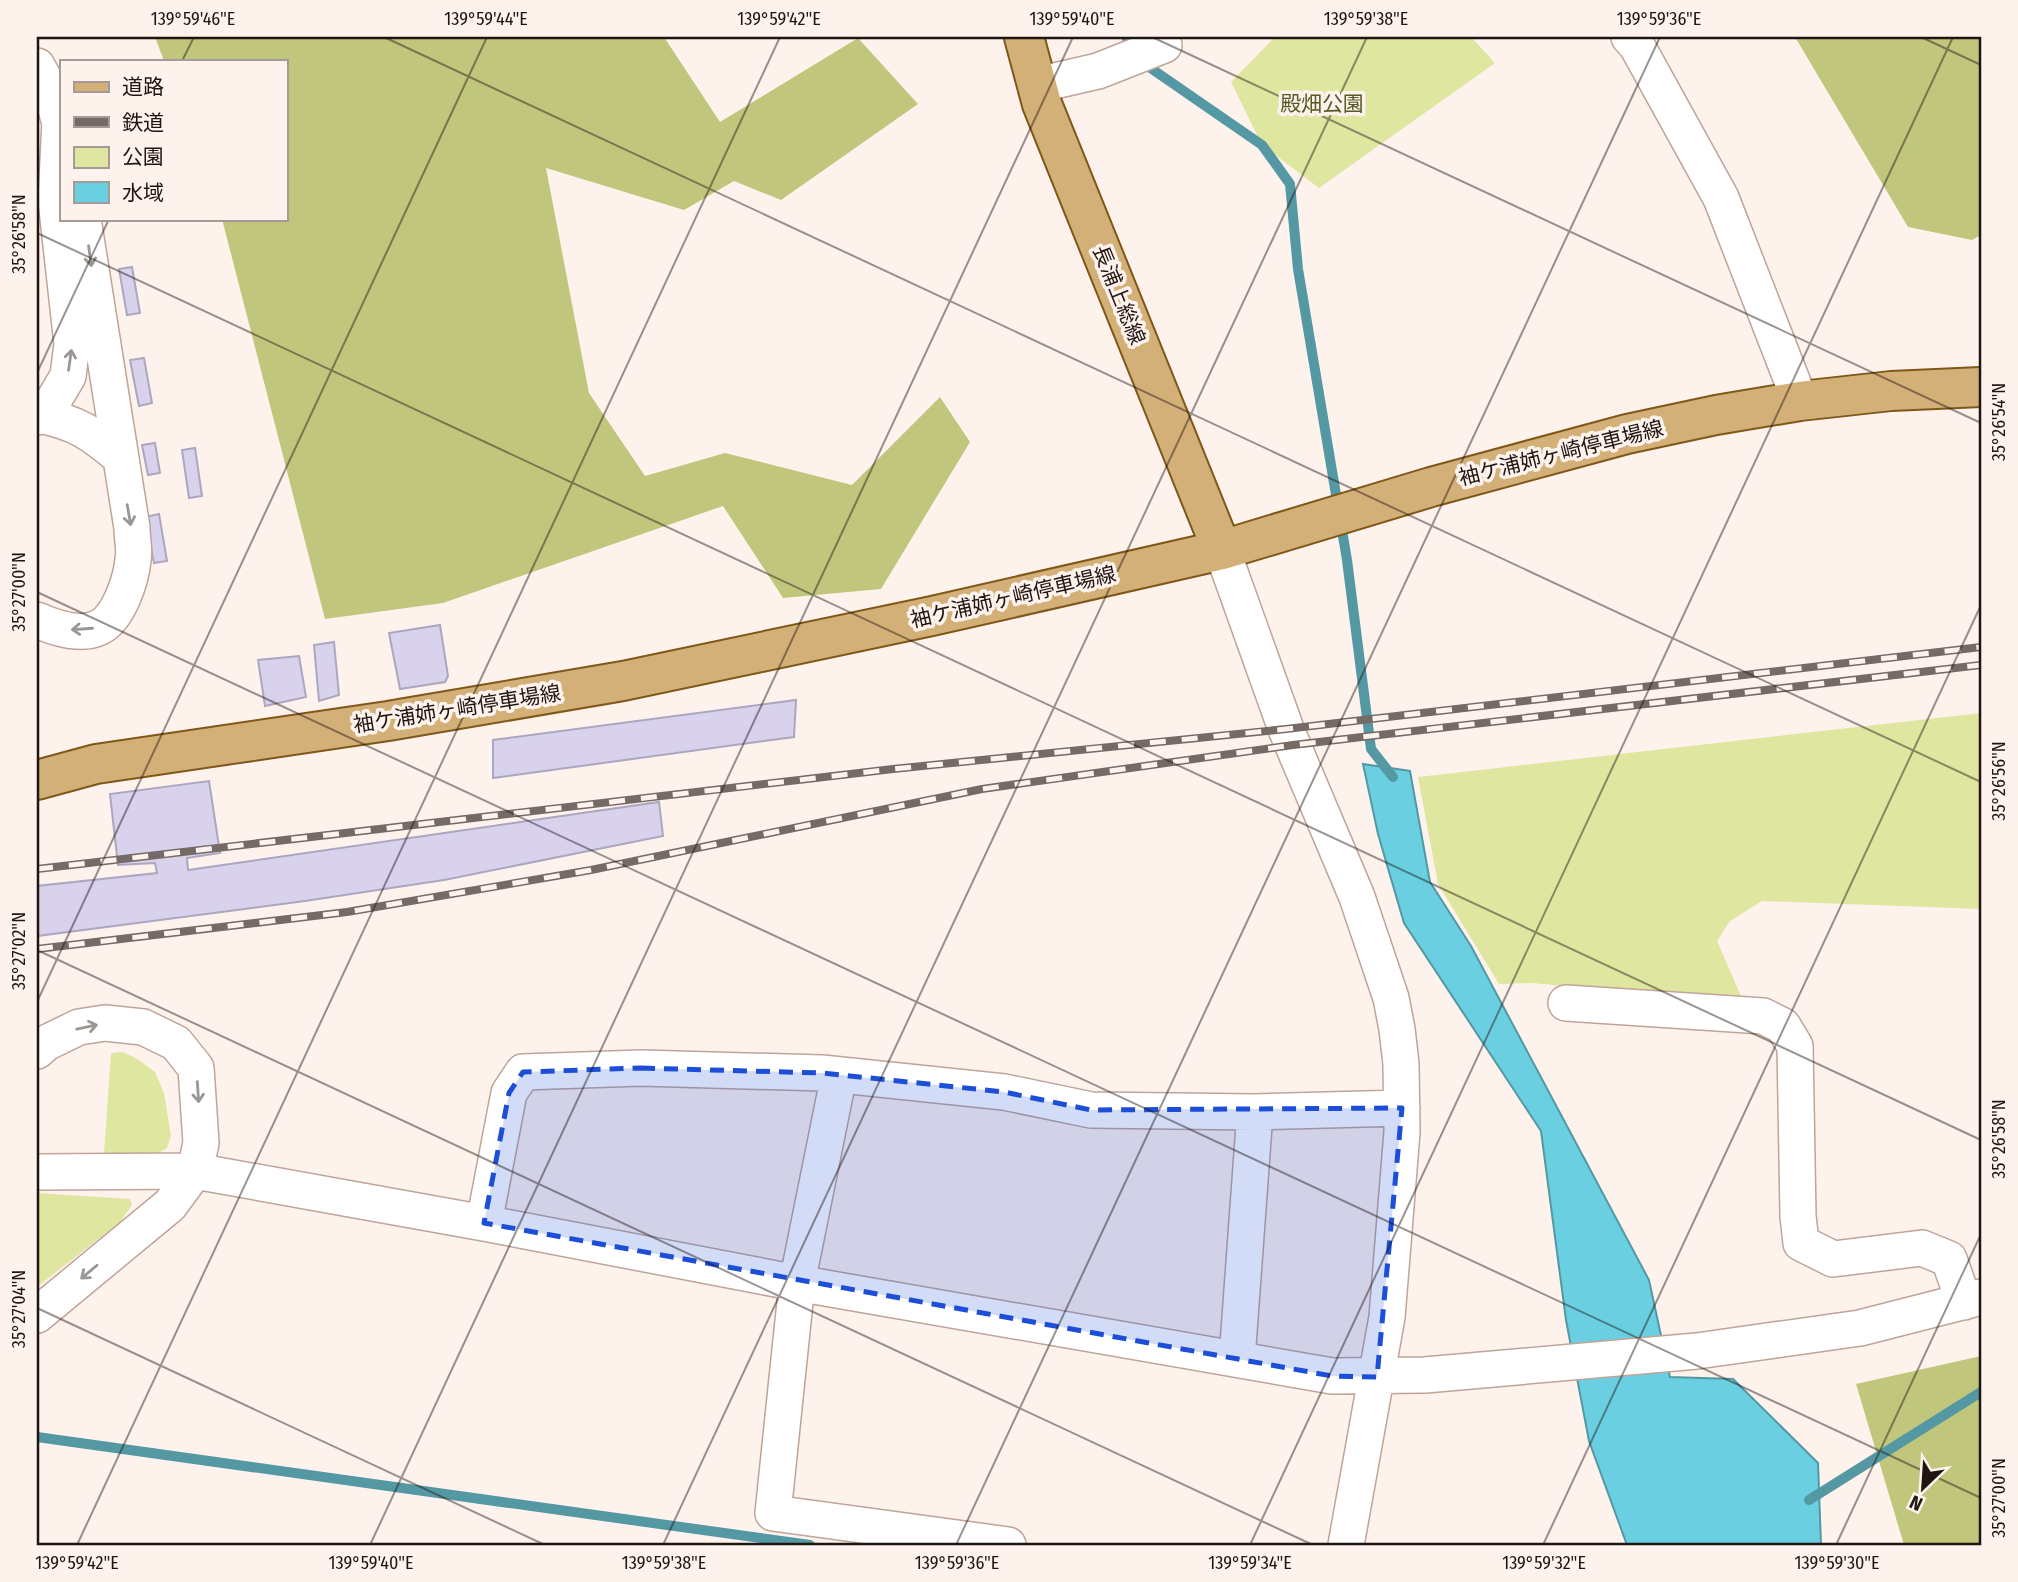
<svg xmlns="http://www.w3.org/2000/svg" width="2018" height="1582" font-family="'Fira Sans Condensed','Noto Sans JP',sans-serif">
	<rect width="100%" height="100%" fill="#fef2ed"/>
	<!-- green -->
	<path fill="#dfe6a0" d="M1275 37H1471L1495 63 1319 188 1262 145 1231 82Z
		M1981 713V909L1762 901 1730 921 1717 941 1744 1003 1532 983 1499 984 1438 884 1418 777Z
		M123 1052 139 1060 155 1072 164 1093 171 1136 167 1148 155 1155 104 1154 111 1053Z
		M37 1193 130 1199 132 1205 120 1222 37 1287Z"/>
	<!-- forest -->
	<path fill="#c0c77c" d="M155 37H664L720 122 858 38 918 104 781 200 734 181 684 210 546 168 589 393 645 476 725 453 852 485 940 397 970 442 881 589 783 598 723 506 443 603 325 619 222 219H285V61H164Z
		M1795 37H1981V235L1972 240 1908 227Z
		M1981 1356V1545H1904L1856 1384Z"/>
	<!-- water -->
	<path fill="#6ad0e1" stroke="#5498a3" stroke-width="2" d="M1363 764 1410 771 1430 882 1471 946 1649 1280 1670 1377 1733 1379 1818 1463 1821 1545H1627L1589 1441 1566 1320 1541 1131 1404 923 1378 834Z"/>
	<g fill="none" stroke-linecap="round" stroke-linejoin="round">
		<!-- stream -->
		<path stroke="#5498a3" stroke-width="10" d="M1126 37 1149 67 1262 145 1290 184 1298 269 1347 560 1371 749 1393 777
			M37 1437 810 1545
			M1809 1500 1981 1392"/>
	</g>
	<!-- building -->
	<path fill="#d8d2ed" stroke="#aca7c0" stroke-width="2" d="M132 267 140 313 127 315 119 269Z
		M144 358 152 403 139 406 130 360Z
		M155 443 160 473 148 475 142 445Z
		M195 448 202 496 189 498 182 450Z
		M159 514 167 561 154 563 145 517Z
		M440 625 448 676 445 682 400 689 389 633Z
		M334 642 339 695 319 701 314 645Z
		M299 656 306 697 265 706 258 660Z
		M796 700 794 737 493 778V740Z
		M209 781 220 853 187 858 188 870 659 802 663 836 444 880 305 901 37 936V886L157 873 155 863 118 865 110 794Z"/>
	<g fill="none" stroke-linecap="round" stroke-linejoin="round">
		<!-- minor casing -->
		<g stroke="#bfa498" stroke-width="38">
			<path id="minor" d="M1629 37 1637 46 1721 198 1800 401
				M37 66 51 91 61 127
				M1037 85 1098 71 1164 45
				M39 415C77 423 90 432 120 457
				M37 417 52 403 68 376 72 344 56 200 60 121
				M1222 550 1286 729 1357 897 1391 998 1397 1029 1401 1064 1402 1132 1387 1317 1346 1545
				M37 620C55 628 81 637 100 627 119 617 131 580 133 560 135 550 132 538 132 528L83 219
				M1566 1003 1763 1016 1783 1026 1795 1046 1798 1216 1801 1243 1833 1259 1922 1248 1949 1259 1964 1302
				M37 1051 46 1043 79 1027 105 1023 143 1027 176 1043 196 1068 201 1143 195 1171 170 1205 37 1315
				M839 1075 797 1283 773 1513 1008 1545
				M37 1172 195 1171 484 1223 797 1283 1332 1376 1425 1375 1697 1351 1860 1328 1981 1297
				M484 1223 509 1093 523 1072 641 1068 822 1073 1004 1092 1091 1110 1255 1112 1402 1108
				M1237 1359 1255 1112"/>
		</g>
		<!-- major casing -->
		<g stroke="#805718" stroke-width="42">
			<path id="major" d="M1024 37 1042 104 1222 550
				M37 780 96 764 388 721 623 681 932 616 1222 550 1431 487 1627 434 1716 415 1800 401 1891 391 1981 387"/>
		</g>
		<!-- minor -->
		<use href="#minor" stroke="#fff" stroke-width="35"/>
		<!-- major -->
		<use href="#major" stroke="#d3b077" stroke-width="38"/>
		<!-- rail casing -->
		<g stroke="#756a66" stroke-width="8">
			<path id="rail" d="M37 869 893 769 1286 729 1981 647
				M37 949 347 912 591 870 982 789 1293 745 1981 665"/>
		</g>
		<!-- rail -->
		<use href="#rail" stroke="#fef2ed" stroke-width="5" stroke-dasharray="16" stroke-linecap="butt"/>
	</g>
	<!-- one-way arrows -->
	<defs><path id="oneway-shaft" d="M-6 0H5M1.5-3L5.5 0L1.5 3" fill="none" stroke-width="1.6" stroke-linecap="round" stroke-linejoin="round" transform="scale(1.75)"/></defs>
	<g stroke="#9a9694">
		<use href="#oneway-shaft" transform="translate(90 256) rotate(82)"/>
		<use href="#oneway-shaft" transform="translate(70 360) rotate(-82)"/>
		<use href="#oneway-shaft" transform="translate(129 515) rotate(80)"/>
		<use href="#oneway-shaft" transform="translate(82 629) rotate(176)"/>
		<use href="#oneway-shaft" transform="translate(87 1027) rotate(-12)"/>
		<use href="#oneway-shaft" transform="translate(198 1092) rotate(86)"/>
		<use href="#oneway-shaft" transform="translate(89 1272) rotate(140)"/>
	</g>
	<!-- marked area -->
	<path fill="#1d4ed8" fill-opacity="0.2" stroke="#1d4ed8" stroke-width="5" stroke-dasharray="14 9" stroke-linejoin="round" d="M641 1068 822 1073 1004 1092 1091 1110 1402 1108 1377 1377 1332 1376 484 1223 509 1093 523 1072Z"/>
	<!-- ticks -->
	<path fill="none" stroke="#1f1511" stroke-width="2" stroke-opacity="0.45" d="M384 37 1981 782M1152 37 1981 423M1921 37 1981 65M182 61 194 37M37 233 1981 1140M37 373 109 219M37 592 1981 1498M37 950 1313 1545M37 1002 487 37M37 1308 545 1545M77 1545 780 37M370 1545 1073 37M663 1545 1367 37M956 1545 1660 37M1250 1545 1953 37M1543 1545 1981 605M1836 1545 1981 1234"/>
	<g text-anchor="middle" dominant-baseline="central" stroke-width="7" stroke-linejoin="round" paint-order="stroke">
		<!-- park labels -->
		<g font-size="21" fill="#555922" stroke="#fef2ed">
			<text x="1322" y="104">殿畑公園</text>
		</g>
		<!-- street labels -->
		<g font-size="21" fill="#1f1511" stroke="#fef2ed">
			<text transform="translate(1119 295) rotate(68)">長浦上総線</text>
			<text transform="translate(1561 453) rotate(-14)">袖ケ浦姉ヶ崎停車場線</text>
			<text transform="translate(1013 597) rotate(-13)">袖ケ浦姉ヶ崎停車場線</text>
			<text transform="translate(457 709) rotate(-9)">袖ケ浦姉ヶ崎停車場線</text>
		</g>
	</g>
	<!-- border -->
	<rect width="2018" height="1582" fill="none" stroke="#fef2ed" stroke-width="77"/>
	<!-- legend -->
	<rect x="60" y="60" width="228" height="161" fill="#fef2ed" stroke="#a59a95" stroke-width="2"/>
	<rect x="74" y="82" width="35" height="10" fill="#d3b077" stroke="#a59a95" stroke-width="2"/>
	<text x="122" y="94" font-size="21" fill="#1f1511">道路</text>
	<rect x="74" y="117" width="35" height="10" fill="#756a66" stroke="#a59a95" stroke-width="2"/>
	<text x="122" y="130" font-size="21" fill="#1f1511">鉄道</text>
	<rect x="74" y="147" width="35" height="21" fill="#dfe6a0" stroke="#a59a95" stroke-width="2"/>
	<text x="122" y="164" font-size="21" fill="#1f1511">公園</text>
	<rect x="74" y="182" width="35" height="21" fill="#6ad0e1" stroke="#a59a95" stroke-width="2"/>
	<text x="122" y="200" font-size="21" fill="#1f1511">水域</text>
	<!-- north arrow -->
	<g transform="translate(1923 1488) rotate(205)" stroke="#fef2ed" stroke-width="5" paint-order="stroke">
	<path d="M0-5L12 26L0 18L-12 26Z" fill="#1f1511"/>
	<text y="-10" font-size="19" font-weight="bold" text-anchor="middle" fill="#1f1511">N</text>
	</g>
	<rect x="38" y="38" width="1942" height="1506" fill="none" stroke="#1f1511" stroke-width="2.5"/>
	<g font-size="18" text-anchor="middle" fill="#1f1511">
		<text x="193" y="25">139°59'46"E</text>
		<text x="486" y="25">139°59'44"E</text>
		<text x="779" y="25">139°59'42"E</text>
		<text x="1072" y="25">139°59'40"E</text>
		<text x="1366" y="25">139°59'38"E</text>
		<text x="1659" y="25">139°59'36"E</text>
		<text transform="translate(19 234) rotate(-90)" y="6">35°26'58"N</text>
		<text transform="translate(1999 422) rotate(-90)" y="6">35°26'54"N</text>
		<text transform="translate(19 592) rotate(-90)" y="6">35°27'00"N</text>
		<text transform="translate(1999 781) rotate(-90)" y="6">35°26'56"N</text>
		<text transform="translate(19 951) rotate(-90)" y="6">35°27'02"N</text>
		<text transform="translate(1999 1139) rotate(-90)" y="6">35°26'58"N</text>
		<text transform="translate(19 1309) rotate(-90)" y="6">35°27'04"N</text>
		<text transform="translate(1999 1498) rotate(-90)" y="6">35°27'00"N</text>
		<text x="77" y="1569">139°59'42"E</text>
		<text x="371" y="1569">139°59'40"E</text>
		<text x="664" y="1569">139°59'38"E</text>
		<text x="957" y="1569">139°59'36"E</text>
		<text x="1250" y="1569">139°59'34"E</text>
		<text x="1544" y="1569">139°59'32"E</text>
		<text x="1837" y="1569">139°59'30"E</text>
	</g>
</svg>
